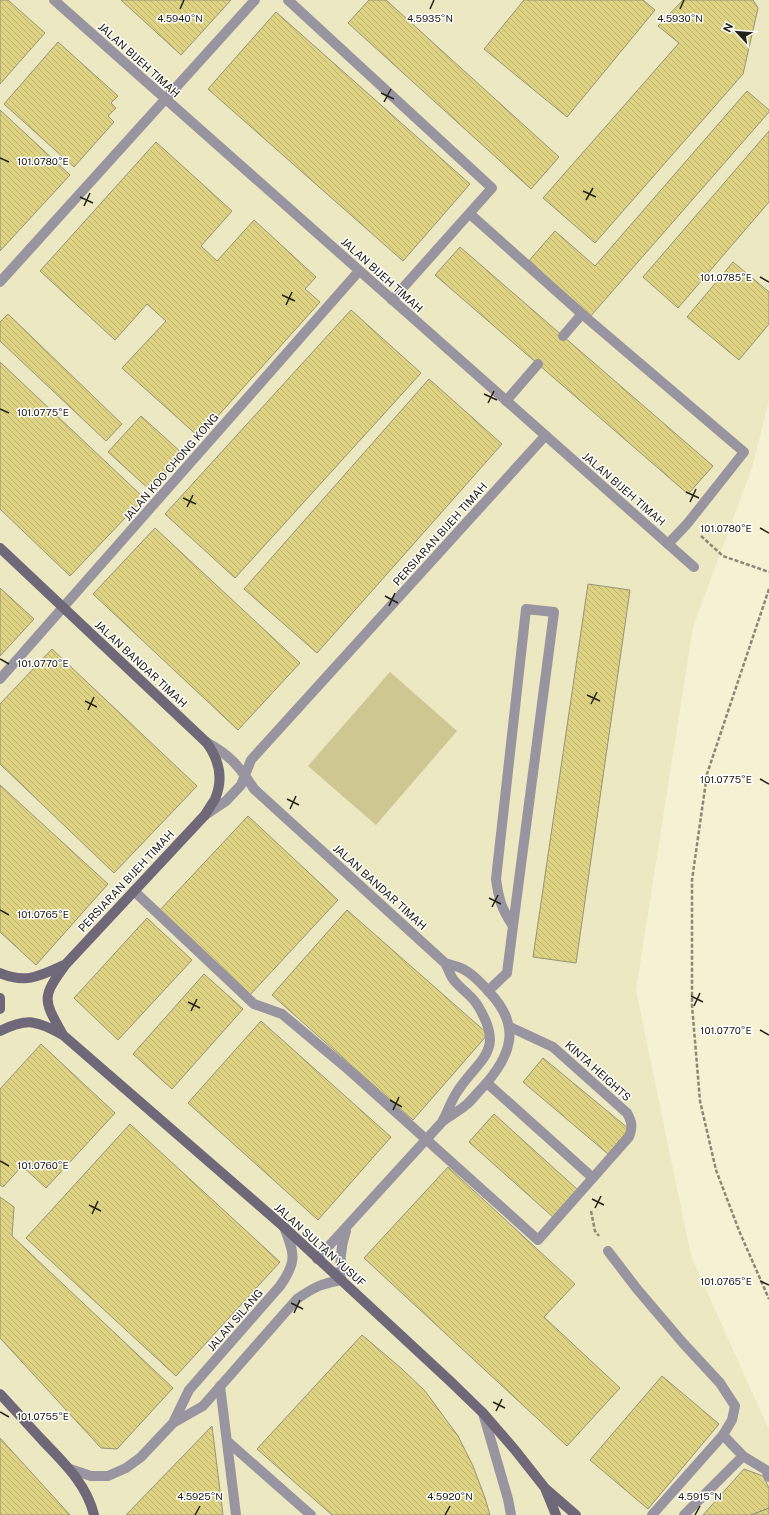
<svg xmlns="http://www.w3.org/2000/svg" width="769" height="1515" font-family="'Public Sans',sans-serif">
	<defs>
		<pattern id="building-back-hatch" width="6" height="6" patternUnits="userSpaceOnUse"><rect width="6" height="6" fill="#ddd382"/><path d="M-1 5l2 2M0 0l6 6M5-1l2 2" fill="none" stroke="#bdb570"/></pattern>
	</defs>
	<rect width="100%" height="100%" fill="#f5f2d4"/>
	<!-- built -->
	<path fill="#ece8c2" d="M0 0H769V400L752 468 693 627 636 990 691 1256 769 1430V1515H0Z"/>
	<!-- pitch -->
	<path fill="#cec791" d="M390 672 457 731 376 825 308 766Z"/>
	<!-- building -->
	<path fill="url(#building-back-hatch)" stroke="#979478" d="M0 0H8L45 33 0 84Z
		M121 0H231L181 55Z
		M369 0H386L559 157 531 189 348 23Z
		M524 0H643L655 10 567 117 484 49Z
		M683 0H753L758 8 743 74 595 243 543 198 679 43 658 26Z
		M276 12 470 184 403 261 208 89Z
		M58 42 118 96 111 103 116 108 108 116 114 122 74 167 4 104Z
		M747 91 769 110V112L589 318 527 263 555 231 595 266Z
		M0 110 70 175 0 251Z
		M769 131V202L678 308 643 277Z
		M156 142 232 211 201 246 217 261 254 220 316 277 305 289 320 302 199 437 122 368 166 321 147 304 115 340 40 271Z
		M460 247 713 466 688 494 435 275Z
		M733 262 769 292V324L739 360 687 317Z
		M351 310 421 373 235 578 165 514Z
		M8 314 122 424 106 441 0 341V322Z
		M0 362 144 498 70 576 0 509Z
		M429 379 502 444 317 653 244 589Z
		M141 416 183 454 150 490 108 452Z
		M155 528 300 663 238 730 93 594Z
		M588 584 630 590 576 963 533 957Z
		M0 588 34 619 0 656Z
		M52 649 197 786 114 873 0 764V704Z
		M0 785 108 884 36 965 0 932Z
		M248 816 338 900 249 996 159 911Z
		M347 910 488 1034 413 1120 272 995Z
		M147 918 192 960 118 1040 74 998Z
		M204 974 243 1009 172 1089 133 1054Z
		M261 1021 391 1137 318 1220 188 1103Z
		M41 1044 115 1113 46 1188 22 1166 3 1187 0 1185V1089Z
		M543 1058 629 1129 608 1154 523 1082Z
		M494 1114 578 1190 554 1218 469 1142Z
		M130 1124 280 1262 176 1376 26 1238Z
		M448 1167 575 1284 544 1317 620 1388 567 1446 364 1258Z
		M0 1197 14 1207 12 1236 173 1388 117 1449 101 1448 0 1338Z
		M362 1335 402 1369 425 1391 458 1436 473 1466 485 1498 490 1515H332L257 1449Z
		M662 1376 719 1424 648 1509 590 1460Z
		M212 1426 223 1515H126Z
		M0 1438 70 1515H0Z
		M744 1469 763 1476 769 1488V1508L751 1515H703Z
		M769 1508V1515H751Z"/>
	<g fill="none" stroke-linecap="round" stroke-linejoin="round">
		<!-- path -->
		<path stroke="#8b8975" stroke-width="2.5" stroke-dasharray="4 2" stroke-linecap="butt" d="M701 536 723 556 769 572
			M769 589 707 774 692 880V1005L700 1101 716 1170 740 1233 769 1299
			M591 1211 595 1231 599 1236"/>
		<!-- service -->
		<path stroke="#9894a0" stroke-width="10" d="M288 0 492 188 392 300
			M470 214 582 314 744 452 687 524 668 544
			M563 336 582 314
			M506 401 538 364
			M134 891 254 1004 282 1014 350 1071 538 1240 629 1137C633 1127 632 1122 627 1113L553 1047 510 1027
			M488 991 507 973 513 926 554 612 526 609 496 879C499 900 501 908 513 926
			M487 1083 593 1178
			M608 1251 637 1289 683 1343 720 1383 735 1406 732 1420 723 1435
			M220 1386 236 1515
			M483 1413 508 1499 511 1515
			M227 1441 311 1515
			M652 1515 723 1435 743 1456
			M684 1515 743 1456 766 1470 769 1477"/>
		<!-- minor -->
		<path stroke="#9894a0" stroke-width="10" d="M54 0 694 567
			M0 282 255 0
			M0 679 359 271
			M206 742C230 755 240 767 254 789L445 963C451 965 457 966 463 969 473 974 483 985 490 993 522 1027 511 1056 483 1087 477 1093 472 1100 466 1105 459 1111 451 1115 443 1121L317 1259
			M205 815 226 801 241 785 251 760 545 436
			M443 1120C448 1111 451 1101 457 1092 479 1058 506 1052 478 1006 472 995 460 989 453 979 450 975 448 968 445 963
			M173 1423 203 1406 297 1299C314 1287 321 1284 341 1280 340 1263 340 1248 346 1231
			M70 1469 91 1476H108L126 1468 141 1457 173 1423 189 1390 280 1286C297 1262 295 1254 284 1227"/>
		<!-- secondary -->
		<path stroke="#6e6879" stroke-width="10" d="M0 548 206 742C219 759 224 778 215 799 212 804 208 810 205 815L66 964C41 998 43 999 63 1035
			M0 973C26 984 40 976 64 965
			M0 998V1009
			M0 1031C29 1017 36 1021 63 1035L284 1227 450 1381 483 1413 515 1450 545 1488 556 1515
			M0 1394C15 1410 29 1426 44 1442 65 1464 87 1485 94 1515
			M546 1489 576 1515"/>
	</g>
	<!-- ticks -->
	<path fill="none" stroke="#232217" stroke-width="1.5" d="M180 9 184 0M430 9 434 0M680 9 684 0M381 93 394 99M384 102 391 89M0 158 9 162M583 191 596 197M80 197 93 203M586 200 593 188M84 206 90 193M760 277 769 282M282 295 295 301M286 305 292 292M484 394 497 400M488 403 494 391M0 409 9 413M686 492 699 498M183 498 196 504M690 502 696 489M187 507 193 495M760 528 769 533M385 596 398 603M389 606 395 593M0 659 9 664M587 695 600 701M85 701 97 707M591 704 597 692M88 710 94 697M760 779 769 784M287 799 299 805M290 809 296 796M489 898 501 904M492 907 498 895M0 910 9 915M691 996 703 1002M188 1002 200 1008M694 1006 700 993M191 1011 197 999M760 1030 769 1035M390 1100 402 1107M393 1110 399 1097M0 1161 9 1166M592 1199 604 1205M89 1205 101 1211M595 1208 601 1196M92 1214 98 1201M760 1281 769 1285M291 1303 303 1309M294 1313 300 1300M493 1402 505 1408M496 1411 502 1399M0 1412 9 1417M195 1515 200 1506M445 1515 450 1506M695 1515 700 1506"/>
	<g text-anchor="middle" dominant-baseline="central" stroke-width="3" stroke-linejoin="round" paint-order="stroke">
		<!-- street labels -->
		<g font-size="11" fill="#232217" stroke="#fff">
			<text transform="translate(139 60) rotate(42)">JALAN BIJEH TIMAH</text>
			<text transform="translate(382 275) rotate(42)">JALAN BIJEH TIMAH</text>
			<text transform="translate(171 467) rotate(-49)">JALAN KOO CHONG KONG</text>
			<text transform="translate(624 489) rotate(41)">JALAN BIJEH TIMAH</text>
			<text transform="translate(440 534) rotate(-48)">PERSIARAN BIJEH TIMAH</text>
			<text transform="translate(141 664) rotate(43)">JALAN BANDAR TIMAH</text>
			<text transform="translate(126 881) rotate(-47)">PERSIARAN BIJEH TIMAH</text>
			<text transform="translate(380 887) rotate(42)">JALAN BANDAR TIMAH</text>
			<text transform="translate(598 1071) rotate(42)">KINTA HEIGHTS</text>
			<text transform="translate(320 1245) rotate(42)">JALAN SULTAN YUSUF</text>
			<text transform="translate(235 1320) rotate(-49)">JALAN SILANG</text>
		</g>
	</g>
	<g font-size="10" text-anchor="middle" fill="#232217" stroke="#fff" stroke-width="3" stroke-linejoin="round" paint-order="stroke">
		<text x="180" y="22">4.5940°N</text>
		<text x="430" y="22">4.5935°N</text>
		<text x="680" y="22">4.5930°N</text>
		<text x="43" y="165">101.0780°E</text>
		<text x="726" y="281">101.0785°E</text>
		<text x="43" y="416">101.0775°E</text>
		<text x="726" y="532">101.0780°E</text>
		<text x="43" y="667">101.0770°E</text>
		<text x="726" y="783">101.0775°E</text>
		<text x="43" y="918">101.0765°E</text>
		<text x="726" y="1034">101.0770°E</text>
		<text x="43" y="1169">101.0760°E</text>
		<text x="726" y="1285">101.0765°E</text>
		<text x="43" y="1420">101.0755°E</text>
		<text x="200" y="1500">4.5925°N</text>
		<text x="450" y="1500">4.5920°N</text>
		<text x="700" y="1500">4.5915°N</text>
	</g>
	<!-- north arrow -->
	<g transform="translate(737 32) rotate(296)" stroke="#ffffff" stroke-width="3" paint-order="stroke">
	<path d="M0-3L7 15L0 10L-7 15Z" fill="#232217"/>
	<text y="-6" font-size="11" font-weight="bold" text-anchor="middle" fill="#232217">N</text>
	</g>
</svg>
